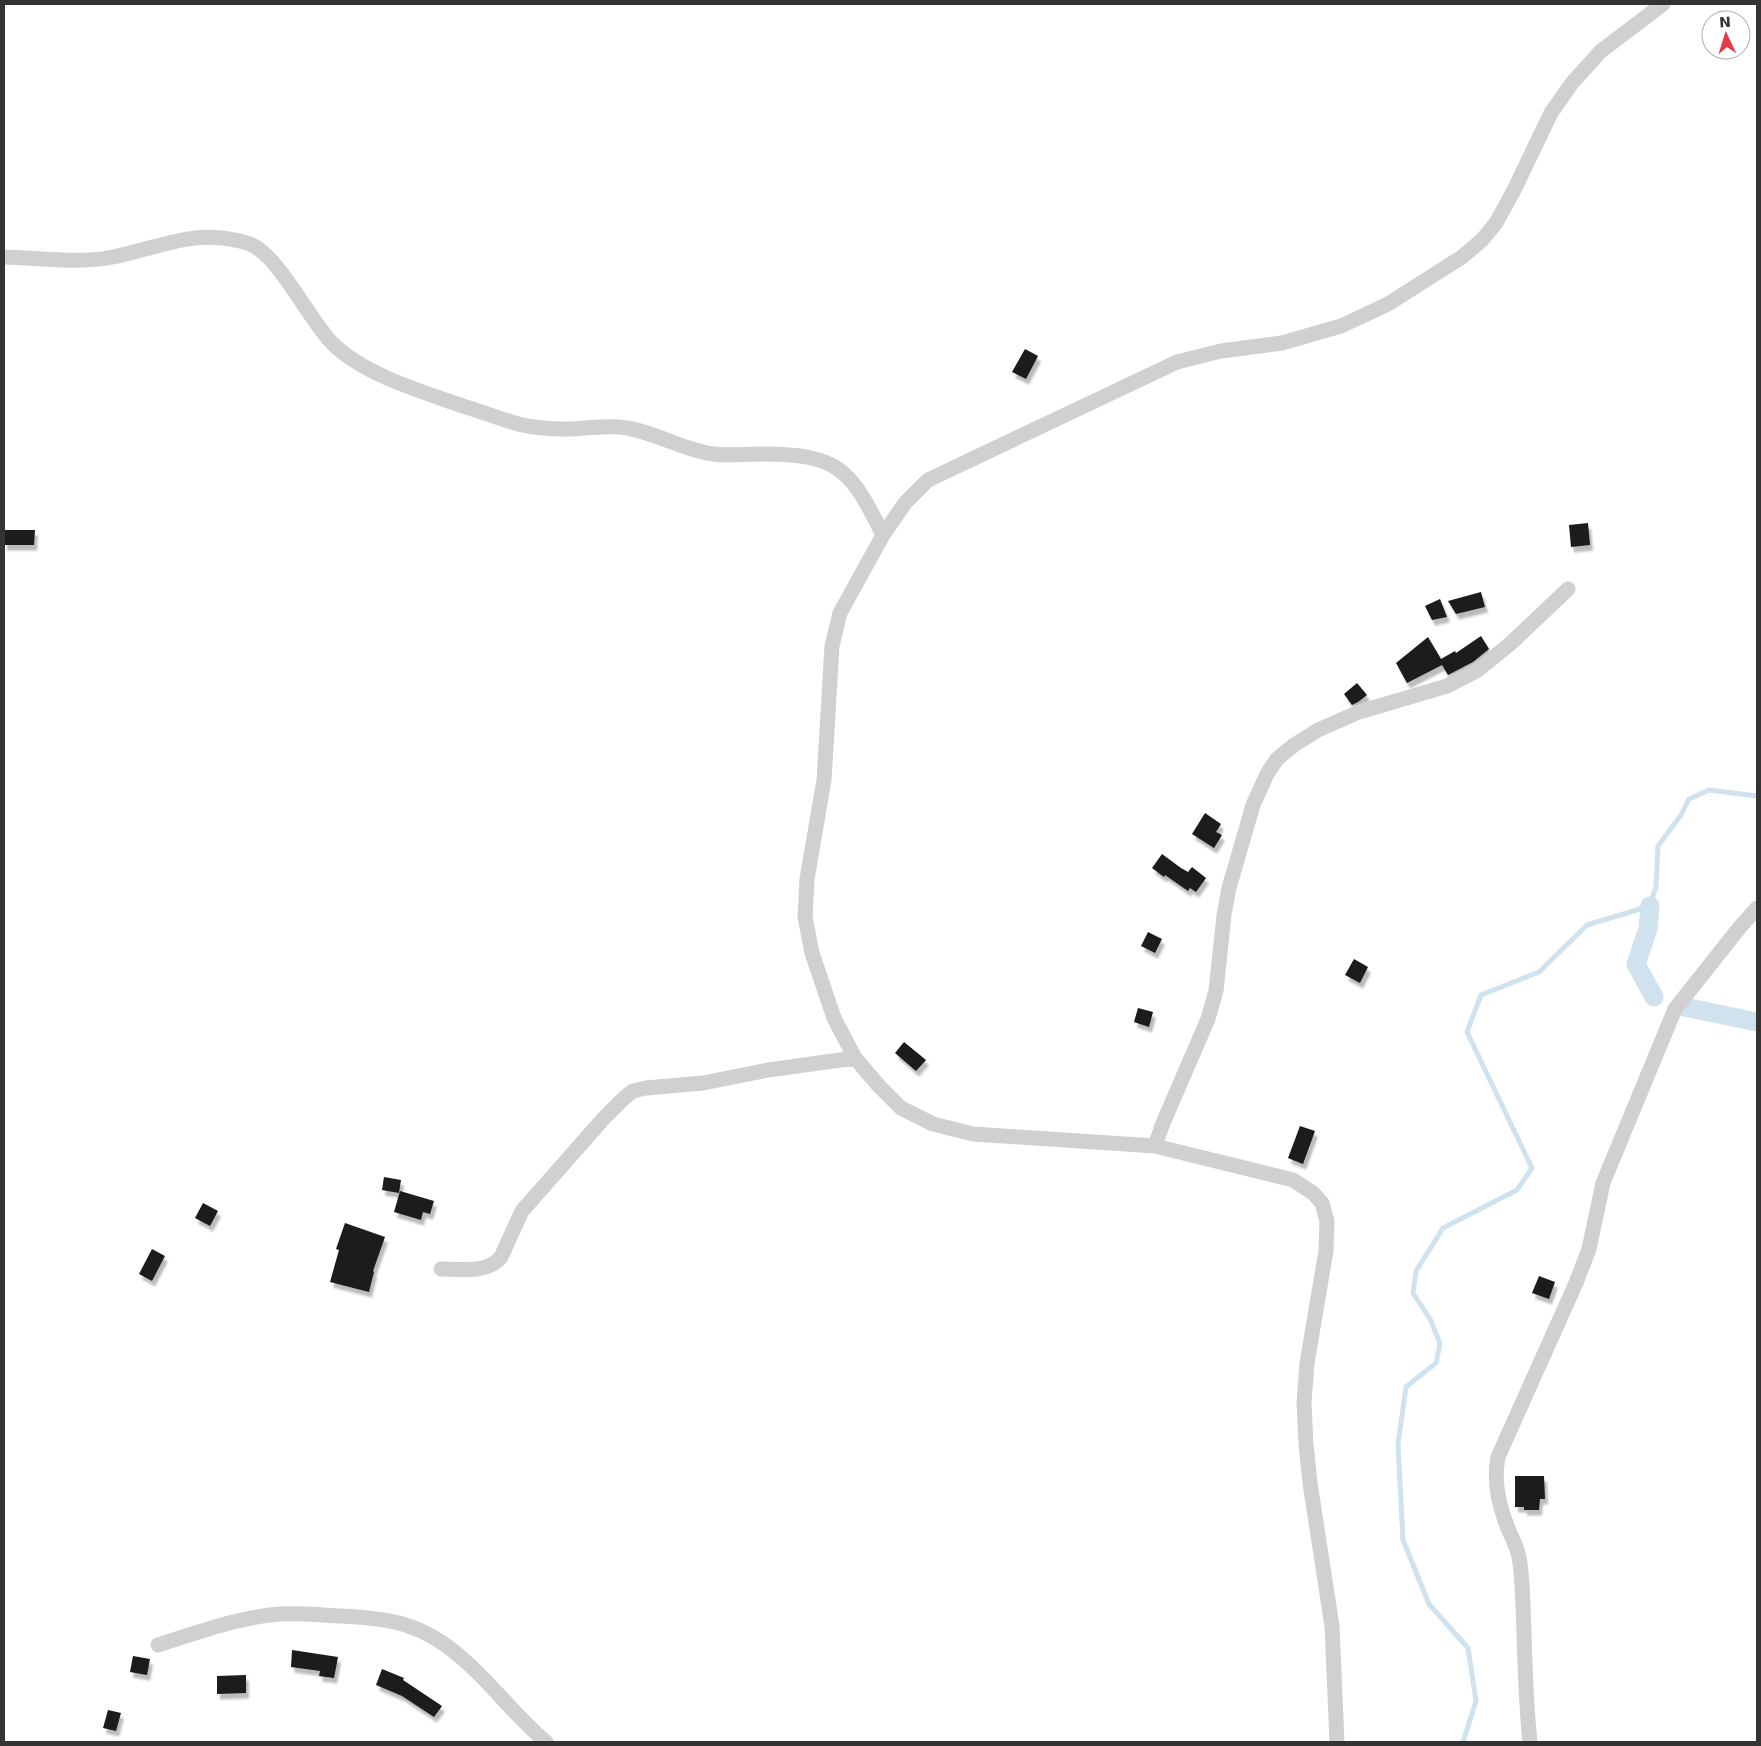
<svg xmlns="http://www.w3.org/2000/svg" width="1761" height="1746" font-family="'DejaVu Sans',sans-serif">
	<defs>
		<filter id="shadow"><feDropShadow dx="3" dy="5.5" stdDeviation="1" flood-color="#0004"/></filter>
	</defs>
	<rect width="100%" height="100%" fill="#fff"/>
	<g fill="none" stroke-linecap="round" stroke-linejoin="round">
		<!-- stream -->
		<path stroke="#cfe2ee" stroke-width="5" d="M1463 1742 1476 1701 1468 1648 1429 1604 1403 1540 1398 1444 1406 1387 1436 1363 1440 1343 1430 1319 1413 1293 1416 1271 1443 1228 1517 1190 1532 1168 1467 1032 1481 995 1539 972 1587 925 1650 906 1656 886 1658 846 1681 815 1689 799 1709 790 1757 796"/>
		<!-- canal -->
		<path stroke="#cfe2ee" stroke-width="19" d="M1650 906 1648 929 1636 964 1654 997
			M1684 1007 1757 1022"/>
	</g>
	<!-- building -->
	<path fill="#1a1a1a" filter="url(#shadow)" d="M1025 349 1038 356 1026 379 1012 372Z
		M1588 523 1590 545 1571 547 1569 525Z
		M4 530H35L34 545H4Z
		M1481 592 1485 607 1456 614 1448 601Z
		M1440 599 1447 617 1432 620 1425 606Z
		M1481 636 1489 649 1473 662 1448 675 1442 665 1407 683 1396 663 1428 637 1441 659 1455 651 1456 653Z
		M1357 683 1367 695 1358 702 1352 705 1344 694Z
		M1205 813 1221 824 1216 832 1222 835 1214 848 1192 834Z
		M1162 854 1181 868 1188 872 1192 867 1206 878 1196 892 1190 888 1188 891 1165 875 1164 877 1152 868Z
		M1148 932 1162 939 1155 953 1141 946Z
		M1354 959 1368 967 1360 983 1345 975Z
		M1138 1008 1153 1012 1149 1027 1134 1022Z
		M904 1042 926 1060 916 1071 895 1053Z
		M1300 1126 1315 1131 1303 1164 1288 1158Z
		M384 1177 401 1180 399 1193 382 1190Z
		M400 1191 434 1201 430 1214 423 1212 421 1220 394 1212Z
		M203 1203 218 1211 210 1226 195 1218Z
		M345 1223 385 1237 373 1271 374 1272 369 1292 330 1282 339 1250 336 1249Z
		M152 1249 165 1256 152 1281 139 1274Z
		M1539 1276 1555 1282 1549 1299 1532 1293Z
		M1515 1476H1544L1545 1499H1540L1539 1510H1524V1507H1515Z
		M292 1650 338 1657 334 1678 319 1676 320 1671 291 1667Z
		M133 1656 150 1659 147 1675 130 1672Z
		M382 1669 404 1678 403 1680 442 1706 434 1717 402 1696 376 1685Z
		M246 1675V1693L217 1694V1676Z
		M108 1710 121 1713 116 1731 103 1728Z"/>
	<g fill="none" stroke-linecap="round" stroke-linejoin="round">
		<!-- minor -->
		<path stroke="#d0d0d0" stroke-width="15" d="M4 257C40 258 78 264 113 257 154 249 193 230 235 240 240 241 245 242 250 244 279 256 308 318 332 343 364 375 423 392 466 407 483 412 500 419 518 424 534 428 551 429 567 429 587 429 607 424 627 428 657 433 683 450 713 454 729 456 746 454 763 454 839 454 851 470 883 535
			M1155 1146 1163 1123 1208 1019 1216 991 1224 915 1229 888 1253 805 1267 774 1277 759 1294 745 1318 730 1359 712 1447 686 1478 670 1510 644 1568 589
			M441 1269C461 1269 487 1274 501 1257L522 1211 604 1118 624 1098 633 1091 646 1088 703 1083 768 1070 855 1058
			M158 1645C197 1633 239 1617 280 1614 300 1613 321 1615 341 1616 391 1618 424 1624 463 1659 493 1685 516 1717 546 1742
			M1337 1742 1332 1626 1310 1483 1306 1444 1304 1403 1307 1363 1326 1251 1327 1221 1322 1203 1313 1193 1293 1180 1155 1146 973 1134 933 1124 901 1108 879 1086 855 1058 834 1018 812 953 805 917 807 879 824 780 832 646 840 613 883 535 905 503 928 480 1177 362 1221 351 1282 343 1341 326 1388 304 1462 257 1482 240 1496 223 1514 190 1551 113 1572 83 1601 51 1663 4
			M1530 1742C1526 1705 1525 1669 1524 1632 1523 1609 1523 1586 1520 1563 1519 1552 1514 1541 1509 1531 1499 1507 1493 1482 1498 1457L1576 1283 1589 1249 1603 1183 1675 1009 1740 927 1757 908"/>
	</g>
	<!-- border -->
	<rect width="1761" height="1746" fill="none" stroke="#333333" stroke-width="10"/>
	<!-- north arrow -->
	<g transform="translate(1726 35) rotate(356)"><circle r="24" fill="#ffffff" stroke="#adadad"/>
	<path d="M0-4L9 19L0 12L-9 19Z" fill="#e63946"/>
	<text y="-8" font-size="14" font-weight="bold" text-anchor="middle" fill="#333333">N</text>
	</g>
</svg>
